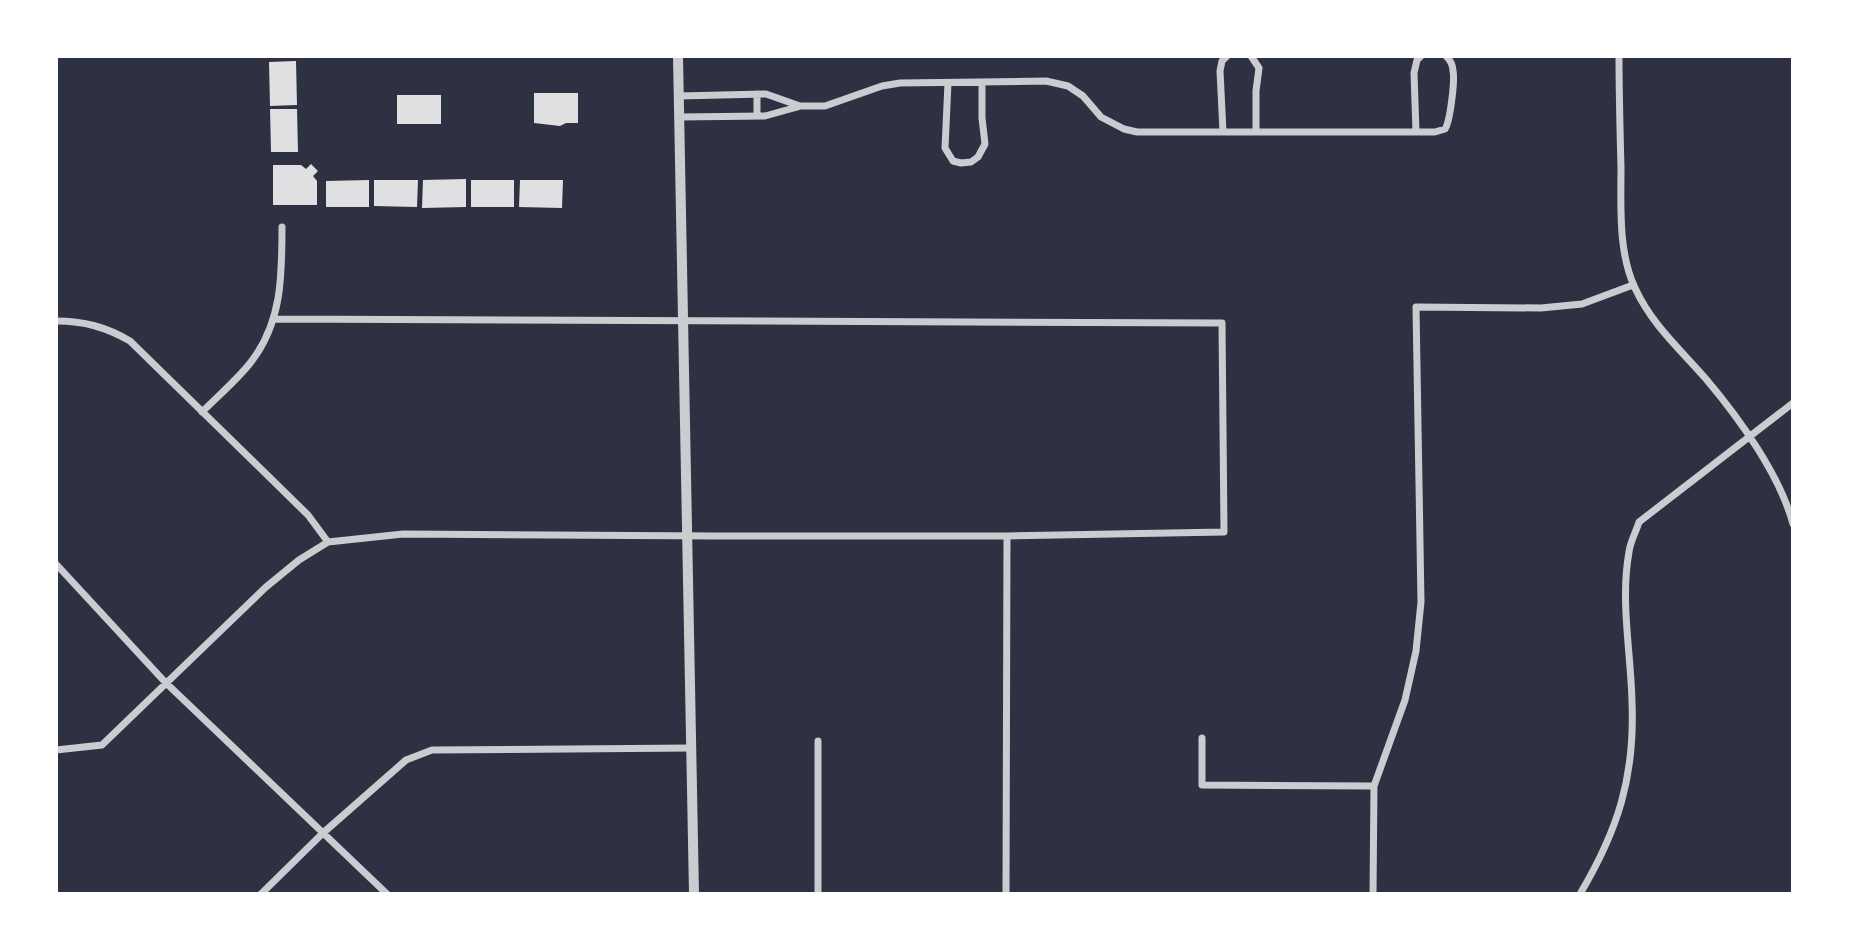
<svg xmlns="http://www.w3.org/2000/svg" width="1849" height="950" font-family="'PT Serif',serif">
  <rect width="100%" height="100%" fill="#2d3142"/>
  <!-- building -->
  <path fill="#e0e0e3" d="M 296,61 L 297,105 L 270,106 L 269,62 Z
    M 534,93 L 578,93 L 578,123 L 566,123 L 560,126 L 534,123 Z
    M 397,95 L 441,95 L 441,124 L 397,124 Z
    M 270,109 L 297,109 L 298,152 L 271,152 Z
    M 311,164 L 318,171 L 313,176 L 317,181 L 317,205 L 273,205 L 273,165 L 301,165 L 306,169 Z
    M 466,179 L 466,207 L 422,208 L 423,180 Z
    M 369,180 L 369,207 L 326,207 L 326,181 Z
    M 374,180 L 418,180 L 417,207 L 374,206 Z
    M 471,180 L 514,180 L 514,207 L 471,207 Z
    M 520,180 L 563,180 L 562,208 L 519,207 Z"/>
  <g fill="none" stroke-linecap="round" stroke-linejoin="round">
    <!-- minor -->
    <path stroke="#caccd0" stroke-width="7" d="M 1251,56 L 1259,68 L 1256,91 L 1256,132
      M 1619,56 C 1619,93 1620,130 1621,168 C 1621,206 1618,252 1635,288 C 1652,325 1680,349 1706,379 C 1739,418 1780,475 1793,524
      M 948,83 L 945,148 L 953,161 L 961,163 L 971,162 L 978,157 L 985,144 L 982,118 L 982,82
      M 757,94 L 757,116
      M 679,96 L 766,94 L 800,106
      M 680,117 L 765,116 L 801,106 L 825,106 L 882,86 L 900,83 L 1046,81 L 1068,86 L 1083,96 L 1101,117 L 1124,129 L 1137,132 L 1435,132 L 1445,129 C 1450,122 1455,81 1453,71 C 1453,65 1450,60 1446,56
      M 1223,132 L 1220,71 L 1222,61 L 1227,56
      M 1416,132 L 1414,73 L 1417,60 L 1421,56
      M 56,321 C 84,321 106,327 130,341 L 308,515 L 328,542
      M 202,412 C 218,396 237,380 251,362 C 282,322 282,276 282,227
      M 56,564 L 165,682 L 387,894
      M 1202,738 L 1202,785 L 1374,786
      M 818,741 L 818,894
      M 56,750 L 102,745 L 266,587 L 299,560 L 328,542 L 403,534 L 715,536 L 1007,536 L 1224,532 L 1222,323 L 274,319
      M 261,894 L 323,833 L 406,760 L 432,750 L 692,748
      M 1006,894 L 1007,536
      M 1373,894 L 1374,786 L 1405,700 L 1416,651 L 1421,602 L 1416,307 L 1541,308 L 1582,304 L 1633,285
      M 1580,894 C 1618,830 1635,777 1632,702 C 1631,653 1620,601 1629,552 C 1630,542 1636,532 1639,522 L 1793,403"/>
    <!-- tertiary -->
    <path stroke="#caccd0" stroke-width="10" d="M 678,56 L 694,894"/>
  </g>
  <!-- border -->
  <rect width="1849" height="950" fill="none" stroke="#ffffff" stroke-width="116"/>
</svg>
